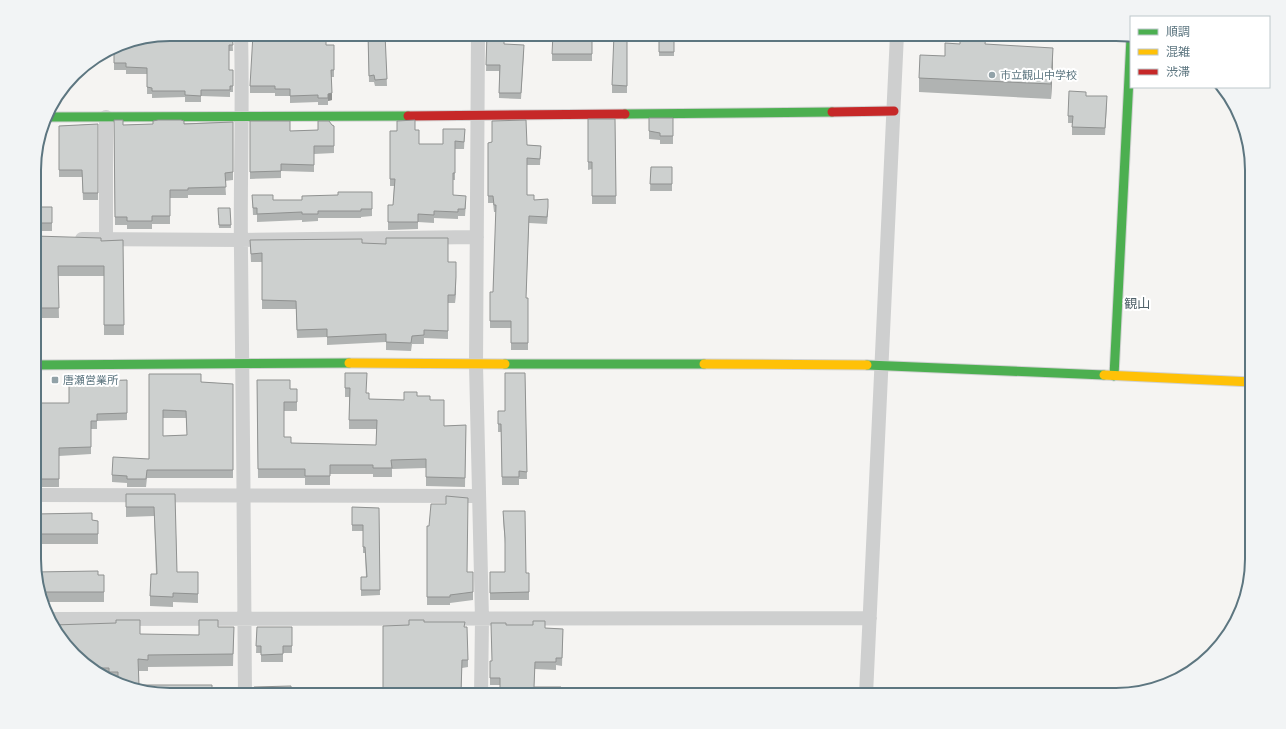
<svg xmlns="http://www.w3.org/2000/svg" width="1286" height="729" font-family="'Public Sans','Noto Sans JP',sans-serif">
  <rect width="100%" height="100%" fill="#f5f4f2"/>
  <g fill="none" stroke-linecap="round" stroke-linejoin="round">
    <!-- fast casing -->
    <g stroke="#d1d2d2" stroke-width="11">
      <path id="fast" d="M 625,114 L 832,112
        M 46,117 L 408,116
        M 505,364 L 704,364
        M 35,365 L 349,363
        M 867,365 L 1104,375
        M 1114,376 L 1131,38"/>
    </g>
    <!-- slow casing -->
    <g stroke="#d1d2d2" stroke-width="11">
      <path id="slow" d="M 349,363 L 505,364
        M 704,364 L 867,365
        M 1104,375 L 1252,382"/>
    </g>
    <!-- jam casing -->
    <g stroke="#d1d2d2" stroke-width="11">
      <path id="jam" d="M 832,112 L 894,111
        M 408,116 L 625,114"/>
    </g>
    <!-- street -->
    <path stroke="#cecfcf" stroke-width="14" d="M 241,34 C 243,107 240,180 241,253 C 242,400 245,548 245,695
      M 478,34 L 476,365 L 482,619 L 481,695
      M 106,117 L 106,239
      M 82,239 L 241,240 L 477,237
      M 35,495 L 479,496
      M 51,619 L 870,618
      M 866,695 L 897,34"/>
    <!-- fast -->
    <use href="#fast" stroke="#4caf50" stroke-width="9"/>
    <!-- slow -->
    <use href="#slow" stroke="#ffc107" stroke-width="9"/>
    <!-- jam -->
    <use href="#jam" stroke="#c62828" stroke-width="9"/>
  </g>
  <!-- wall -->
  <path fill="#b0b3b2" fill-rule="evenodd" d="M 232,34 L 233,51 L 229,51 L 229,70 L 233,70 L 233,92 L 230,92 L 230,97 L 201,96 L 201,102 L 185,102 L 185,97 L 152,98 L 152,94 L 147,94 L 147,74 L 126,74 L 126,70 L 114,70 L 114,47 Z
    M 350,34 L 385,34 L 387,86 L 375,86 L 374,82 L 369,82 L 368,40 L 350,40 Z
    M 487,34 L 504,44 L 524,51 L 521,99 L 499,98 L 499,71 L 486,71 Z
    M 592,34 L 592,61 L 552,61 L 552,54 Z
    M 627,34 L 627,93 L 612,93 L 612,85 Z
    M 659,34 L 674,34 L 674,56 L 659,56 Z
    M 960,44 L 986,44 L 1053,62 L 1051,99 L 919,92 L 919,78 Z
    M 326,45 L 334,45 L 334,77 L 331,77 L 332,100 L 328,101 L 328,105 L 318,105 L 318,102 L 290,103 L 290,96 L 275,96 L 275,93 L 250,93 L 250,86 Z
    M 1086,96 L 1107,104 L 1105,135 L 1072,135 L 1072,123 L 1068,123 L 1068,116 Z
    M 649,118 L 673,118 L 673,144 L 660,144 L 660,140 L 649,139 Z
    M 588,119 L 615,119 L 616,204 L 592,204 L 592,169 L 588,170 Z
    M 114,120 L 123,125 L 233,122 L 233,180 L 225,181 L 226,195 L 188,195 L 188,198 L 170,198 L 170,224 L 152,224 L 152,229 L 127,229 L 127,225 L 115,225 Z
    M 250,121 L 290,131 L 318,130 L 332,125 L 334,126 L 334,153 L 314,154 L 314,172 L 281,171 L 281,178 L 250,179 Z
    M 98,124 L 98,200 L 83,200 L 82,177 L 59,177 L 59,126 Z
    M 465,129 L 464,149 L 455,149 L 455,180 L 453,180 L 453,195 L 466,203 L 465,216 L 458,216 L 458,219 L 434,218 L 434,223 L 418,222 L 418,229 L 388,230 L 388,205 L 393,205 L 394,186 L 390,186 L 390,131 L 415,130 L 419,144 L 443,144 Z
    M 492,142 L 541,146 L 540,165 L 527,165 L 527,195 L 534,200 L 548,214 L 547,224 L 529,223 L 526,298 L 528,298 L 528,350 L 511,350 L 511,328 L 490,328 L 490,292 L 493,292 L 496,212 L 494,212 L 493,203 L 488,203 L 488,143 Z
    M 651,167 L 672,167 L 672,191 L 650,191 Z
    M 372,192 L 372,216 L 361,217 L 361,218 L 318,218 L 318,221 L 302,222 L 302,220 L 257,222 L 257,215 L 253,215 L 252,195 L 273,200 L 302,200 L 338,195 Z
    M 35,207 L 52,207 L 52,231 L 35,231 Z
    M 218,208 L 230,208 L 231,228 L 219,228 Z
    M 35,236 L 101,241 L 123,240 L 124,335 L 104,335 L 104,276 L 58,276 L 59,318 L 35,318 Z
    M 250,240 L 362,243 L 448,262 L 456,262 L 456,286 L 455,303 L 448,303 L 448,339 L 424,338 L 424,344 L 412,344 L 411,351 L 386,350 L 386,342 L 327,345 L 327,337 L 297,338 L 296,309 L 262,309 L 262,262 L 251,262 Z
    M 345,373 L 366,393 L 369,399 L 404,400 L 417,396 L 430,400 L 444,426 L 466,425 L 465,487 L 426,486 L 426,468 L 392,469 L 392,477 L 373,477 L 373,474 L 330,474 L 330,485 L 305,485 L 305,478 L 258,478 L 257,380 L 290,389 L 297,389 L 297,411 L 284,411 L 284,437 L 291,443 L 376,445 L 377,429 L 349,429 L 349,397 L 345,397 Z
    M 525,373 L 527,479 L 519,479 L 519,485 L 502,485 L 501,432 L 498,432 L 498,411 L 505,411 Z
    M 149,374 L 201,382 L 233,384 L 233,478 L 147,478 L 146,487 L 127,487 L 127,483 L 112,482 L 112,475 L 149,459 ZM 163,418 L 186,418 L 187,435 L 163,436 Z
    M 127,380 L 127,420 L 97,421 L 97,429 L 91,429 L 91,454 L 59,456 L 59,487 L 35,487 L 35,436 L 38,436 L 69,403 L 96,381 Z
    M 126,494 L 175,494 L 177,572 L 198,572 L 198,603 L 173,602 L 173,607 L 150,606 L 150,596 L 156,574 L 154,516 L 126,517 Z
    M 352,507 L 379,508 L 380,595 L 361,596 L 361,577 L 366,577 L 365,553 L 363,553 L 363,531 L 352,531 Z
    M 503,511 L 526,573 L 529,573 L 529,600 L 490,600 L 490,572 L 505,572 L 505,544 L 503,519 Z
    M 35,514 L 98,521 L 98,544 L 35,544 Z
    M 427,526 L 467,572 L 473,572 L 473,600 L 450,603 L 450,605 L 427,605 Z
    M 104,575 L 104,602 L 45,602 L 35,576 Z
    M 424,622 L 465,627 L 468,660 L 468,667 L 462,668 L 461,695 L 383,695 L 409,625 Z
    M 506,625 L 545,628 L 563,629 L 562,666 L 556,665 L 556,670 L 535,669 L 534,687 L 500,685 L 490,685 L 490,661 L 492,661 Z
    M 218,627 L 234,627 L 233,666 L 148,667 L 148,671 L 139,671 L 139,685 L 170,695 L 102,677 L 57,635 L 199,635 Z
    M 257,627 L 292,627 L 292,653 L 283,653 L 283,662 L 261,662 L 261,653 L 256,653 Z"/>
  <!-- shaded-wall -->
  <path fill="#909291" d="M 1053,48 L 1053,62 L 1051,99 L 1051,84 Z
    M 332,93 L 332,100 L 328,101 L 328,94 Z
    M 456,277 L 456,286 L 455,303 L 455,295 Z"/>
  <!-- building -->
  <path fill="#cdd0cf" stroke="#909291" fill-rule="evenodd" d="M 170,34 L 232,34 L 233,45 L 229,45 L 229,70 L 233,70 L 233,86 L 230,86 L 230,90 L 201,90 L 201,96 L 185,95 L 185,91 L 152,91 L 152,88 L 147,87 L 147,68 L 126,67 L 126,63 L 114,63 L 114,47 L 118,44 Z
    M 253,34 L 326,34 L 326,45 L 334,45 L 334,70 L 331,70 L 332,93 L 328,94 L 328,98 L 318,98 L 318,95 L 290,96 L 290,89 L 275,89 L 275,86 L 250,86 Z
    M 368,34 L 385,34 L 387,79 L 375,80 L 374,75 L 369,76 Z
    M 487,34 L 504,34 L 504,44 L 524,45 L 521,93 L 499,93 L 500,65 L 486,65 Z
    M 553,34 L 592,34 L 592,54 L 552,54 Z
    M 614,34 L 627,34 L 627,86 L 612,85 Z
    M 659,34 L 674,34 L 674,52 L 659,52 Z
    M 960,34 L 986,34 L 985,44 L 1053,48 L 1051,84 L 919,78 L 920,55 L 945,56 L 945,43 L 960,44 Z
    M 1069,91 L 1086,92 L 1086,96 L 1107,96 L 1105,128 L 1072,127 L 1073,116 L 1068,116 Z
    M 649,118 L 673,118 L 673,136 L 660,136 L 660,133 L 649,131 Z
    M 588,119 L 615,119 L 616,196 L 592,196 L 592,162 L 588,162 Z
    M 114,120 L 123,120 L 123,125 L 153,124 L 153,121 L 158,120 L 181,120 L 184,121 L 184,124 L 233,122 L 233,172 L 225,173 L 226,187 L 188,188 L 188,190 L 170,190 L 170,216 L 152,216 L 152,221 L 127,221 L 127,217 L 115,217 Z
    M 415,120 L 415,130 L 419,130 L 419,144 L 443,144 L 443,129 L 465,129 L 464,142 L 455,141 L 455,173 L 453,173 L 453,195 L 466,196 L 465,209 L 458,209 L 458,212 L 434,211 L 434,215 L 418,214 L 418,222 L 388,222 L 388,205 L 393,205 L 395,179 L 390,179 L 390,131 L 397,131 L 397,121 Z
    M 526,120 L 527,145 L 541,146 L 540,159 L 527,158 L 527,195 L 534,195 L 534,200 L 548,199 L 548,207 L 547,217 L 529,216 L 526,298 L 528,298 L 528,343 L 511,343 L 511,321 L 490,321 L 490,292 L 493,292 L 496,205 L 494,205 L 493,196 L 488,196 L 488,143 L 492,142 L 492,121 Z
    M 250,121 L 290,121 L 290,131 L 318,130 L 318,121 L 329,121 L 332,125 L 334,126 L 334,146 L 314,146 L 314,165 L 281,164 L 281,171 L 250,172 Z
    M 98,124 L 98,193 L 83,193 L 82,170 L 59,170 L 59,126 Z
    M 651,167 L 672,167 L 672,184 L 650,184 Z
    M 338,192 L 372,192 L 372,209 L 361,209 L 361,211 L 318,211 L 318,214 L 302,214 L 302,212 L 257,214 L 257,208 L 253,208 L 252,195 L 273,195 L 273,200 L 302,200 L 302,196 L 338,195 Z
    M 35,207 L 52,207 L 52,223 L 35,223 Z
    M 218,208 L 230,208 L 231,225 L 219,225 Z
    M 35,236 L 101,238 L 101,241 L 123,240 L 124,325 L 104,325 L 104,266 L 58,266 L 59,308 L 35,308 Z
    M 386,238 L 448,238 L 448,262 L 456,262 L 456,277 L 455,295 L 448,295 L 448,331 L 424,330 L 424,335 L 412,336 L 411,343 L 386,342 L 386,334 L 327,337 L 327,329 L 297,330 L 296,301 L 262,300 L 262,253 L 251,254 L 250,240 L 362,239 L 362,243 L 386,244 Z
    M 345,373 L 367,373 L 366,393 L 369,393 L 369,399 L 404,400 L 404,392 L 417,392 L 417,396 L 430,396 L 430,400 L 444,400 L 444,426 L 466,425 L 465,478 L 426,477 L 426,459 L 391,460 L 392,468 L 373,468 L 373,465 L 330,465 L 330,476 L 305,476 L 305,469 L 258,469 L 257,380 L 290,380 L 290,389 L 297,389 L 297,402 L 284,402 L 284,437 L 291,437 L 291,443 L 376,445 L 377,420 L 349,420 L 350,388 L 345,388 Z
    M 505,373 L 525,373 L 527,472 L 519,471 L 519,477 L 502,477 L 501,424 L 498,424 L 498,411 L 505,411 Z
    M 149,374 L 201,374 L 201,382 L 233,384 L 233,470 L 147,470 L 146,479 L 127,479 L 127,476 L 112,475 L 113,457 L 149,459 ZM 163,410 L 186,411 L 187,435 L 163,436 Z
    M 69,375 L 88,375 L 89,378 L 96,377 L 96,381 L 127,380 L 127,413 L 97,414 L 97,421 L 91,421 L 91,447 L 59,448 L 59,479 L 35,479 L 35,436 L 38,436 L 38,403 L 69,403 Z
    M 126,494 L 175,494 L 177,572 L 198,572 L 198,594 L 173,593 L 173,597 L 150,596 L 151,574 L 157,574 L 154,507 L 126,507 Z
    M 446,496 L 468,498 L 467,572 L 473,572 L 473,592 L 450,595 L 450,597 L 427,597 L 427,526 L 429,526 L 431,504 L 446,504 Z
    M 352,507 L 379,508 L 380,590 L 361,590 L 361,577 L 367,577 L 365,547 L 363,547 L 363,525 L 352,525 Z
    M 503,511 L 525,511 L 526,573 L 529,573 L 529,592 L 490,593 L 490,572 L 505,572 L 505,538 Z
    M 92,513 L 92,520 L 98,521 L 98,534 L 35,534 L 35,514 Z
    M 98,571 L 98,575 L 104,575 L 104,592 L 41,592 L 35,576 L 35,572 Z
    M 50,616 L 53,616 L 53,623 Z
    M 116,620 L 140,620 L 140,634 L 199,635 L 199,620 L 218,620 L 218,627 L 234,627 L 233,654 L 148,655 L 148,660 L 138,659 L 139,685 L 212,685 L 212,695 L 170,695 L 118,681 L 118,672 L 109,672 L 109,668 L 93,668 L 57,635 L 53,625 L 116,623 Z
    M 409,620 L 424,620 L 424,622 L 465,622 L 464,627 L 467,627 L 468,660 L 462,660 L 461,693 L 458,694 L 458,695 L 383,695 L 383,626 L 409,625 Z
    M 533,621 L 545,621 L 545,628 L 563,629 L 562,658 L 556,658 L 556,662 L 535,662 L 534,687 L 561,687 L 561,695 L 500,695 L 500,678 L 490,678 L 490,661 L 492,661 L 491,623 L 506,623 L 506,625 L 533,625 Z
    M 257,627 L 292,627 L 292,646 L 283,646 L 283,654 L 261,655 L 261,646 L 256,646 Z
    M 291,686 L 291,695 L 254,695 L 254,687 Z"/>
  <!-- markers -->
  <g fill="#92a2a8" stroke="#fff" stroke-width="1.5">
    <circle cx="992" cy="75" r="4"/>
    <rect x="51" y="376" width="8" height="8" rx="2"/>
  </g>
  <g text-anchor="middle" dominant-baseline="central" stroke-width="4" stroke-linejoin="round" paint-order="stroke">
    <!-- poi labels -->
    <g font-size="11" fill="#5d7680" stroke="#fff" text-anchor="start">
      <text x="1000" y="75">市立観山中学校</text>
      <text x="63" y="380">唐瀬営業所</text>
    </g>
    <!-- quarter labels -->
    <g font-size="13" fill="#50626a" stroke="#fff">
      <text x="1137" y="303">観山</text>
    </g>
  </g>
  <!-- crop -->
  <path d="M0 0H1286V729H0ZM170 41H1116A129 129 0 0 1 1245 170V559A129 129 0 0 1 1116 688H170A129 129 0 0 1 41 559V170A129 129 0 0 1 170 41Z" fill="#f2f4f5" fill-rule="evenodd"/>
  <path fill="none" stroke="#5d7680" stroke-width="2" d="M170 41H1116A129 129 0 0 1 1245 170V559A129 129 0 0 1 1116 688H170A129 129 0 0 1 41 559V170A129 129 0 0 1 170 41Z"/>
  <!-- legend -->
  <rect x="1130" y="16" width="140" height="72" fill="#ffffff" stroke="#bec8cc"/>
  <rect x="1138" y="29" width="20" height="6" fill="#4caf50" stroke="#bec8cc"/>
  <text x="1166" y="36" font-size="12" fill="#5d7680">順調</text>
  <rect x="1138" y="49" width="20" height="6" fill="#ffc107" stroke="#bec8cc"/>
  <text x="1166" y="56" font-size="12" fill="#5d7680">混雑</text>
  <rect x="1138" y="69" width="20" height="6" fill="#c62828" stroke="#bec8cc"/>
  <text x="1166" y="76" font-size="12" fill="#5d7680">渋滞</text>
</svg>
